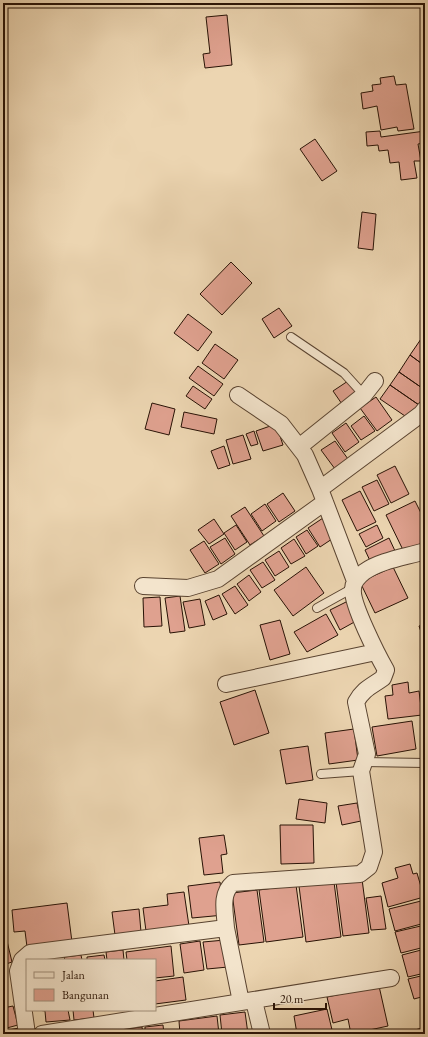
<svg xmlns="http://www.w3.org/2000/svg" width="428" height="1037" font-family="'EB Garamond',serif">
  <rect width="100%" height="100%" fill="#ecd5b1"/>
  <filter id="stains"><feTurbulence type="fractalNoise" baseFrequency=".005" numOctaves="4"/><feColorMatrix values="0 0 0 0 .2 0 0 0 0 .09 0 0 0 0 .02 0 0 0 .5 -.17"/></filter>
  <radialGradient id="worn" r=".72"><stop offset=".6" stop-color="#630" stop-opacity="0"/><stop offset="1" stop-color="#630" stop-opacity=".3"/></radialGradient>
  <!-- building -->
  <path fill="#dfa18f" stroke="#281205" d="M 227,15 L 232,65 L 205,68 L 203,54 L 210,53 L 206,17 Z
    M 394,76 L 396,85 L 406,84 L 414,129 L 398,131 L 397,127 L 381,130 L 377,106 L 363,109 L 361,93 L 373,91 L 372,85 L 381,84 L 380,78 Z
    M 380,131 L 381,137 L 425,131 L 425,143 L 418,144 L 421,161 L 414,161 L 417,178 L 401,180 L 399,162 L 390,163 L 388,150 L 379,151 L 378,145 L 367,146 L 366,132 Z
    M 315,139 L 337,171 L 322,181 L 300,149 Z
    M 362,212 L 376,214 L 373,250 L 358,248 Z
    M 231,262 L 252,283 L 222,315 L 200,294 Z
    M 279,308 L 292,326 L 274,338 L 262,319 Z
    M 188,314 L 212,332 L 198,351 L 174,333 Z
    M 421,339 L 425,342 L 425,366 L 410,355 Z
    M 215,344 L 238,360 L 224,379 L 202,363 Z
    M 410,355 L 425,366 L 425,390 L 399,372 Z
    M 198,366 L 223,384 L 214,396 L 189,378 Z
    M 399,372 L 425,390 L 425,397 L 419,405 L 390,385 Z
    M 348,381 L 359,397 L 344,407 L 333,391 Z
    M 390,385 L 419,405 L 405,416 L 380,399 Z
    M 193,386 L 212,399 L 205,409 L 186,396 Z
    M 376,397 L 392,420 L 377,431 L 360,408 Z
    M 152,403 L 175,409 L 169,435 L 145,429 Z
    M 184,412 L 217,419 L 214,434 L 181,427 Z
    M 364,416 L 375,431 L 361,440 L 351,426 Z
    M 346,423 L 359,442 L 345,452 L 332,433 Z
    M 276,424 L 283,445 L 263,451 L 256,431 Z
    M 254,431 L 258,444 L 251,446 L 246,434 Z
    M 243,435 L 251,459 L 233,464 L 226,440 Z
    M 335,441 L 348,459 L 335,469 L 321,450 Z
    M 224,446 L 230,465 L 218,469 L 211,451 Z
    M 395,466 L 409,494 L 391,503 L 377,475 Z
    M 377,480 L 389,504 L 374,511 L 362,487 Z
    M 360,491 L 376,522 L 357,531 L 342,500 Z
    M 283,493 L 295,511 L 279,522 L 267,504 Z
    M 415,501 L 425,521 L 425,542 L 404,552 L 386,515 Z
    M 265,504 L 276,521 L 262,531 L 251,514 Z
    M 245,507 L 264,536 L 250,545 L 231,516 Z
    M 323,518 L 335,537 L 320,547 L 308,528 Z
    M 214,519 L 224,534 L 209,544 L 198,530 Z
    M 236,525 L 247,542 L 235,550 L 224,533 Z
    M 377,525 L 383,538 L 366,547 L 359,534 Z
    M 307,530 L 318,546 L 306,554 L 296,537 Z
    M 225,538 L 235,554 L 221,564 L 210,547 Z
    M 389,538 L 396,553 L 372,565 L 365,550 Z
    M 294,539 L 305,556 L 291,564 L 281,548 Z
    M 204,541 L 219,564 L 205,573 L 190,550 Z
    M 279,551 L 289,567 L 275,576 L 265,560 Z
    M 263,562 L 275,580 L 262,588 L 250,570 Z
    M 306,567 L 324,593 L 293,616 L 274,590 Z
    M 393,567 L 408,598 L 375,613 L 360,582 Z
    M 249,575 L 261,592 L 249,601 L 237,584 Z
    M 235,586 L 248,605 L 235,614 L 222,594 Z
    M 219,595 L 227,614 L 213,620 L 205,601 Z
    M 180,596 L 185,631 L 170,633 L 165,598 Z
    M 160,597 L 162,626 L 144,627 L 143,598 Z
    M 200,599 L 205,625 L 189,628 L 183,602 Z
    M 348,601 L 358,620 L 340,630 L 330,610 Z
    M 326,614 L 338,635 L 307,652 L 294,632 Z
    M 280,620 L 290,654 L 270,660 L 260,625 Z
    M 425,624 L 425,644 L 419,626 Z
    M 408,682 L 409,693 L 419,691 L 422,715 L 388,719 L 385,696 L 393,695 L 392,685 Z
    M 255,690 L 269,733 L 234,745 L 220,702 Z
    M 412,721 L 416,749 L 377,756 L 372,727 Z
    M 354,729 L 358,760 L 329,764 L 325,733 Z
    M 308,746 L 313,780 L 286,784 L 280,750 Z
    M 299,799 L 327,803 L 325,823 L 296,819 Z
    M 357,803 L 361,821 L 342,825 L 338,806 Z
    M 280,825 L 313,825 L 314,863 L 281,864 Z
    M 224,835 L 227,854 L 221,855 L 223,873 L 204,875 L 199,838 Z
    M 410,864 L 413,874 L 417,873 L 424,897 L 388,907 L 382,883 L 398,878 L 395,868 Z
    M 362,879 L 369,933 L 343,936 L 336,882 Z
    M 220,882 L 224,915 L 192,918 L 188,886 Z
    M 334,882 L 341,937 L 306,942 L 299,886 Z
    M 296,885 L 303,937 L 266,942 L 259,890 Z
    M 257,890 L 264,942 L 239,945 L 232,893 Z
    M 184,892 L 189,926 L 146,931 L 143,908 L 168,905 L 167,894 Z
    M 381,896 L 386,929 L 371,930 L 366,898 Z
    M 425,900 L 425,923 L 395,931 L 389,909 Z
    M 67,903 L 72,942 L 27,947 L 25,931 L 14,932 L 12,910 Z
    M 139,909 L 141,932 L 115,935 L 112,912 Z
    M 425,925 L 425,947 L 401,953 L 395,932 Z
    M 225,940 L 228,967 L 207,969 L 203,942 Z
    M 7,941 L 12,962 L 3,965 L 3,942 Z
    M 200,941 L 204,970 L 184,973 L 180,944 Z
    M 171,946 L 174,976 L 155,978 L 155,960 L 127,960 L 126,952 Z
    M 425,949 L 425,973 L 408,977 L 402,955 Z
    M 123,950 L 124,960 L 107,960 L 106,952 Z
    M 81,955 L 82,960 L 65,960 L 64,957 Z
    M 104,955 L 105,960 L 87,960 L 87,957 Z
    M 425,975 L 425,996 L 414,999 L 408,979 Z
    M 183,977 L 186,1000 L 155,1004 L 155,981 Z
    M 379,986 L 388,1026 L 351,1034 L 348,1019 L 333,1023 L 327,997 Z
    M 13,1006 L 18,1025 L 3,1029 L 3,1008 Z
    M 327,1009 L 333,1034 L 297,1034 L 294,1016 Z
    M 38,1010 L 68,1010 L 70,1020 L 46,1022 L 45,1011 Z
    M 73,1010 L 93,1010 L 94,1018 L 74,1020 Z
    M 245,1012 L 248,1034 L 222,1034 L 220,1015 Z
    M 217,1016 L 219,1034 L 180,1034 L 179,1021 Z
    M 163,1025 L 164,1034 L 145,1034 L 145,1027 Z
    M 142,1027 L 143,1034 L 123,1034 L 123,1029 Z
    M 425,1027 L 425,1034 L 416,1034 L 415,1030 Z
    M 19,1028 L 20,1034 L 3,1034 L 3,1031 Z
    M 120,1030 L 121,1034 L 97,1034 L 97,1033 Z
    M 177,1030 L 178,1034 L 166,1034 L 166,1031 Z"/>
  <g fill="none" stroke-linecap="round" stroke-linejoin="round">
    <!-- lane casing -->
    <g stroke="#594330" stroke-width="10">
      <path id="lane" d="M 291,337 L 344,373 L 364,395
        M 317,608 L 353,588
        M 364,762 L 425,763
        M 321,774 L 361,771"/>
    </g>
    <!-- street casing -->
    <g stroke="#594330" stroke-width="18">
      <path id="street" d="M 238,395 L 281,424 L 305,455 L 320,489
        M 299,447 L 364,395 L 375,381
        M 355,581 L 320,489 L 421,414 L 425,409
        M 143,586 L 188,588 L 218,579 L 325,502
        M 226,684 L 376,652
        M 226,928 L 241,1002
        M 254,1001 L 262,1034
        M 27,1034 L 18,971 L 22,960 L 30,953 L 226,928 C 225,912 220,894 233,883 L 360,874 L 369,867 L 374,852 L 361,771 L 367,754 L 356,702 C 363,689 372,686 383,678 L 386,670 C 378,656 351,603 353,589 C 353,582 359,576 364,572 C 381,560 406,557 425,551
        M 42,1034 L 391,978"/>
    </g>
    <!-- lane -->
    <use href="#lane" stroke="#f3e4cc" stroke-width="8"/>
    <!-- street -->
    <use href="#street" stroke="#f3e4cc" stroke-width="16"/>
  </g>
  <!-- margin -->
  <rect width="428" height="1037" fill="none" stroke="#ecd5b1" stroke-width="16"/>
  <rect x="4" y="4" width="420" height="1029" fill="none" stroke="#281205" stroke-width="2"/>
  <rect x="8" y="8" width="412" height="1021" fill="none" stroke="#281205"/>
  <!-- legend -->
  <rect x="26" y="959" width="130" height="52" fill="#f3e4cc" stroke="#a2907c"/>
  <rect x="34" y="972" width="20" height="6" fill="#f3e4cc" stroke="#a2907c"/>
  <text x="62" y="979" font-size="12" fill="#281205">Jalan</text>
  <rect x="34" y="989" width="20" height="12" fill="#dfa18f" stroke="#a2907c"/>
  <text x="62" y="999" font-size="12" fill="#281205">Bangunan</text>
  <!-- scale -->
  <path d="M274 1003v6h52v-6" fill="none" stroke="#281205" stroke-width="2"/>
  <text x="280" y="1003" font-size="12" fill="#281205" stroke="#f3e4cc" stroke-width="3" paint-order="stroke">20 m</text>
  <rect width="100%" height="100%" filter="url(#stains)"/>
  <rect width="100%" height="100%" fill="url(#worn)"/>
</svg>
